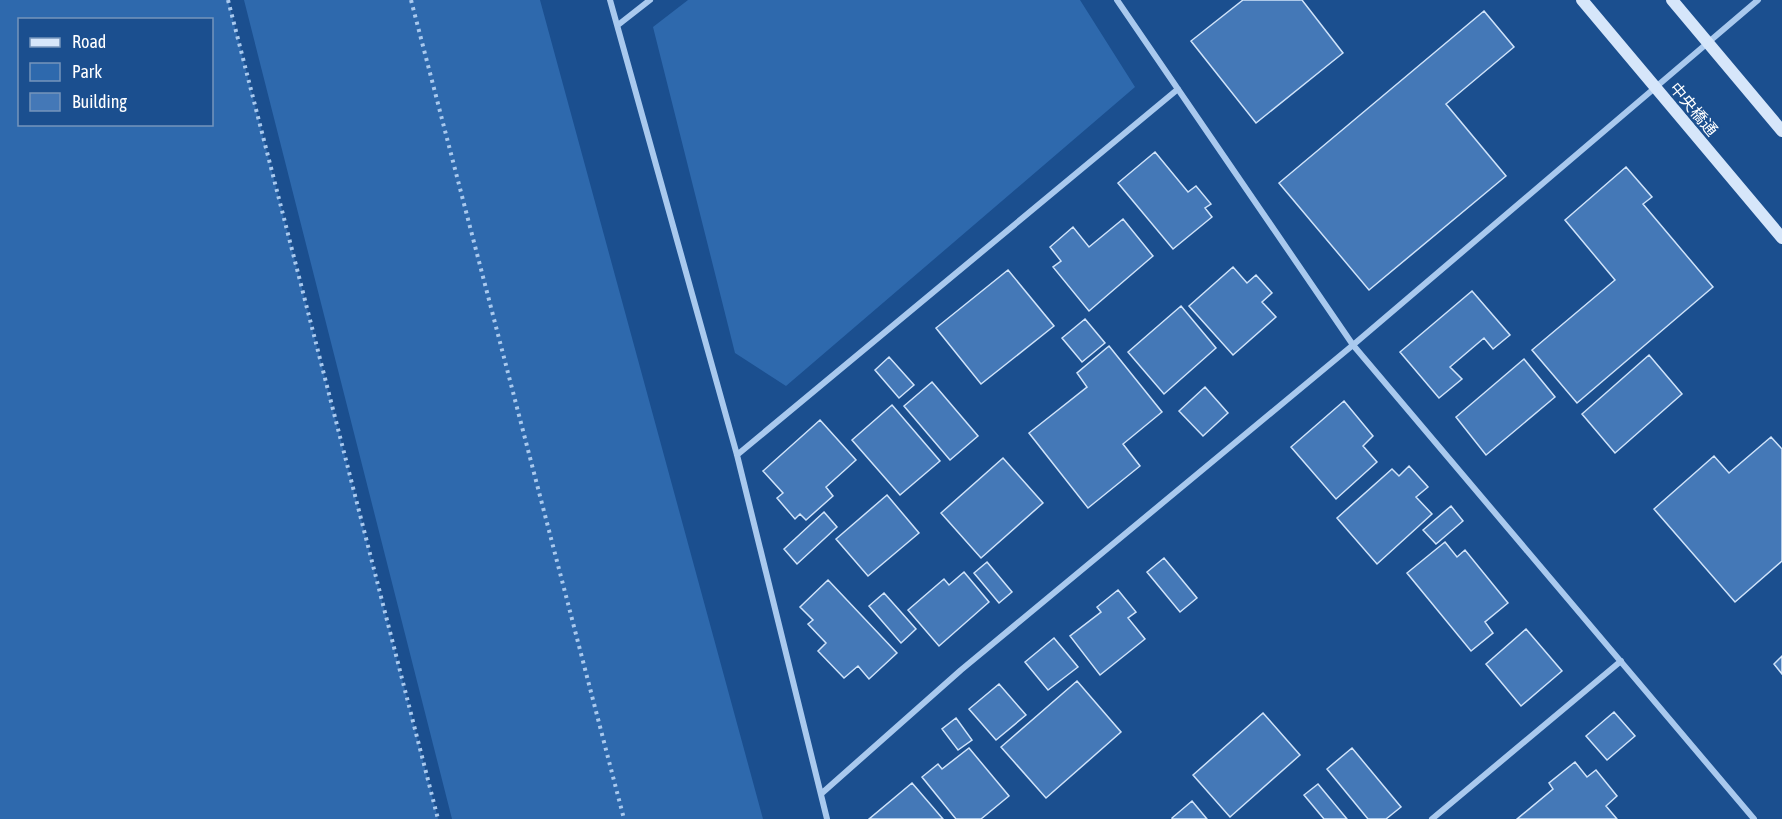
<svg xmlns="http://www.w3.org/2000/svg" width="1782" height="819" font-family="'Asap Condensed','Noto Sans JP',sans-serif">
  <rect width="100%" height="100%" fill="#1b4f8f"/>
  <!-- green -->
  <path fill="#2e69ad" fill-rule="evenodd" d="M 0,0 L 228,0 L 438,819 L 0,819 ZM 20,20 L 212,20 L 212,124 L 20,124 Z
    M 244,0 L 540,0 L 763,819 L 452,819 Z
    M 688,0 L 1080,0 L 1135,87 L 786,386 L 735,353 L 653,27 Z"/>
  <!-- building -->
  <path fill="#4478b7" stroke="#cfe3fa" stroke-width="1.5" d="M 1243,0 L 1302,0 L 1343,53 L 1256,123 L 1191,41 Z
    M 1484,11 L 1514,47 L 1446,104 L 1506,176 L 1369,290 L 1279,183 Z
    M 1155,152 L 1188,192 L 1196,186 L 1211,204 L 1205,208 L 1212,217 L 1173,249 L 1118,183 Z
    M 1626,167 L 1652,197 L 1643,204 L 1713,287 L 1577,403 L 1532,350 L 1615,280 L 1565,220 Z
    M 1123,219 L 1153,256 L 1089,311 L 1053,267 L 1061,261 L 1050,247 L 1073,227 L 1089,247 Z
    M 1233,267 L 1247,283 L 1256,275 L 1272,293 L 1262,302 L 1276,317 L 1233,355 L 1189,306 Z
    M 1008,270 L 1054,326 L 981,384 L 936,328 Z
    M 1472,291 L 1510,335 L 1493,349 L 1484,338 L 1450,367 L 1462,379 L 1439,398 L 1400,352 Z
    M 1181,306 L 1216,348 L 1164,394 L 1128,352 Z
    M 1085,319 L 1105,343 L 1082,362 L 1062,338 Z
    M 1109,346 L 1162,412 L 1123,444 L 1140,466 L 1088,508 L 1029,433 L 1087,387 L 1077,373 Z
    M 1649,355 L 1682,394 L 1615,453 L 1582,414 Z
    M 889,357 L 914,385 L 899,398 L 875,370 Z
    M 1524,359 L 1555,397 L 1486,455 L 1456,417 Z
    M 932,382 L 978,436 L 950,460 L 904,406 Z
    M 1205,387 L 1228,413 L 1203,436 L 1179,411 Z
    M 1344,401 L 1373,436 L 1363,446 L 1377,462 L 1336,499 L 1291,447 Z
    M 892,405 L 940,461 L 900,495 L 852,440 Z
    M 820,420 L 856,460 L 826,487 L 833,496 L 806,520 L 800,514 L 795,519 L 777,498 L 783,493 L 763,471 Z
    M 1771,437 L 1782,449 L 1782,561 L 1735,602 L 1654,509 L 1714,456 L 1729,473 Z
    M 1003,458 L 1043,503 L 981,558 L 941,513 Z
    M 1409,466 L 1428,487 L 1416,497 L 1432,514 L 1377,564 L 1337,518 L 1392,469 L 1399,476 Z
    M 887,495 L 919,533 L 868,576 L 836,539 Z
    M 1451,506 L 1463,521 L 1436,544 L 1423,530 Z
    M 824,512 L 837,527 L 797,564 L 784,549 Z
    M 1445,542 L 1457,557 L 1465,550 L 1508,603 L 1485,622 L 1493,633 L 1471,651 L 1407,573 Z
    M 1164,558 L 1197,598 L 1180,612 L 1147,572 Z
    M 987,562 L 1012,592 L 999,603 L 974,573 Z
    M 964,572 L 989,602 L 939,646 L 908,610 L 944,579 L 949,585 Z
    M 828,580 L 897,653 L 869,679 L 858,666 L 844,678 L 818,651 L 826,643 L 808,624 L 813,620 L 800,607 Z
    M 1118,590 L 1136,612 L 1128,618 L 1145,639 L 1100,675 L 1070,636 L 1101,612 L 1097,607 Z
    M 884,593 L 916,629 L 901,643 L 869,606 Z
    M 1526,629 L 1562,671 L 1521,706 L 1486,664 Z
    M 1054,638 L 1078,667 L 1048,690 L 1025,662 Z
    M 1782,656 L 1782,674 L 1774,664 Z
    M 1077,681 L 1121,732 L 1046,798 L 1001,747 Z
    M 999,684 L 1026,715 L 996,740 L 969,709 Z
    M 1614,712 L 1635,736 L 1607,760 L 1586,736 Z
    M 1263,713 L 1300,755 L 1230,817 L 1193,775 Z
    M 956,718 L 972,740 L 958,750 L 942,729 Z
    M 969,748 L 1009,796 L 981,819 L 956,819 L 922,777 L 938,764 L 942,769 Z
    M 1352,748 L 1401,807 L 1386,819 L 1368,819 L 1327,769 Z
    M 1575,762 L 1587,777 L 1596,770 L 1617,796 L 1606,806 L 1617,819 L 1517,819 L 1553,789 L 1549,783 Z
    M 912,783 L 943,819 L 869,819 Z
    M 1318,784 L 1347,819 L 1324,819 L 1304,795 Z
    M 1192,801 L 1207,819 L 1172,819 L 1172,818 Z"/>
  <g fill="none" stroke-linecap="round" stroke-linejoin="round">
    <!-- path -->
    <path stroke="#a9c9ee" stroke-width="4" stroke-dasharray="3 4.5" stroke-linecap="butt" d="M 228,0 L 438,819
      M 411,0 L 624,819"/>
    <!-- street -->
    <path stroke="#a9c9ee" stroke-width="6" d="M 610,0 L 737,455 L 827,819
      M 1117,0 L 1353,345 L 1754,819
      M 618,25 L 650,0
      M 737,455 L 1178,89
      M 821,794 L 961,670 L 1353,345 L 1758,0
      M 1432,819 L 1621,661"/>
    <!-- secondary -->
    <path stroke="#d6e6fa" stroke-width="12" d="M 1582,0 L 1782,238
      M 1672,0 L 1782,131"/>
  </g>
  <g text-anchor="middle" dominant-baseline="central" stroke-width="4.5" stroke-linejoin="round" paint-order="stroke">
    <!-- street labels -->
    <g font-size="16" fill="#fff" stroke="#1b4f8f">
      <text transform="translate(1694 109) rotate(50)">中央橋通</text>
    </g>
  </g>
  <!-- legend -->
  <rect x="18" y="18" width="195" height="108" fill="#1b4f8f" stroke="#7695bc" stroke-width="1.5"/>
  <rect x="30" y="38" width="30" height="9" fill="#d6e6fa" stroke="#7695bc" stroke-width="1.5"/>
  <text x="72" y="48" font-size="18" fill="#ffffff">Road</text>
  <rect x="30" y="63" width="30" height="18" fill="#2e69ad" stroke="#7695bc" stroke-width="1.5"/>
  <text x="72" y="78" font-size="18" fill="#ffffff">Park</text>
  <rect x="30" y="93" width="30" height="18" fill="#4478b7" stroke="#7695bc" stroke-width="1.5"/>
  <text x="72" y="108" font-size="18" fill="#ffffff">Building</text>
</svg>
